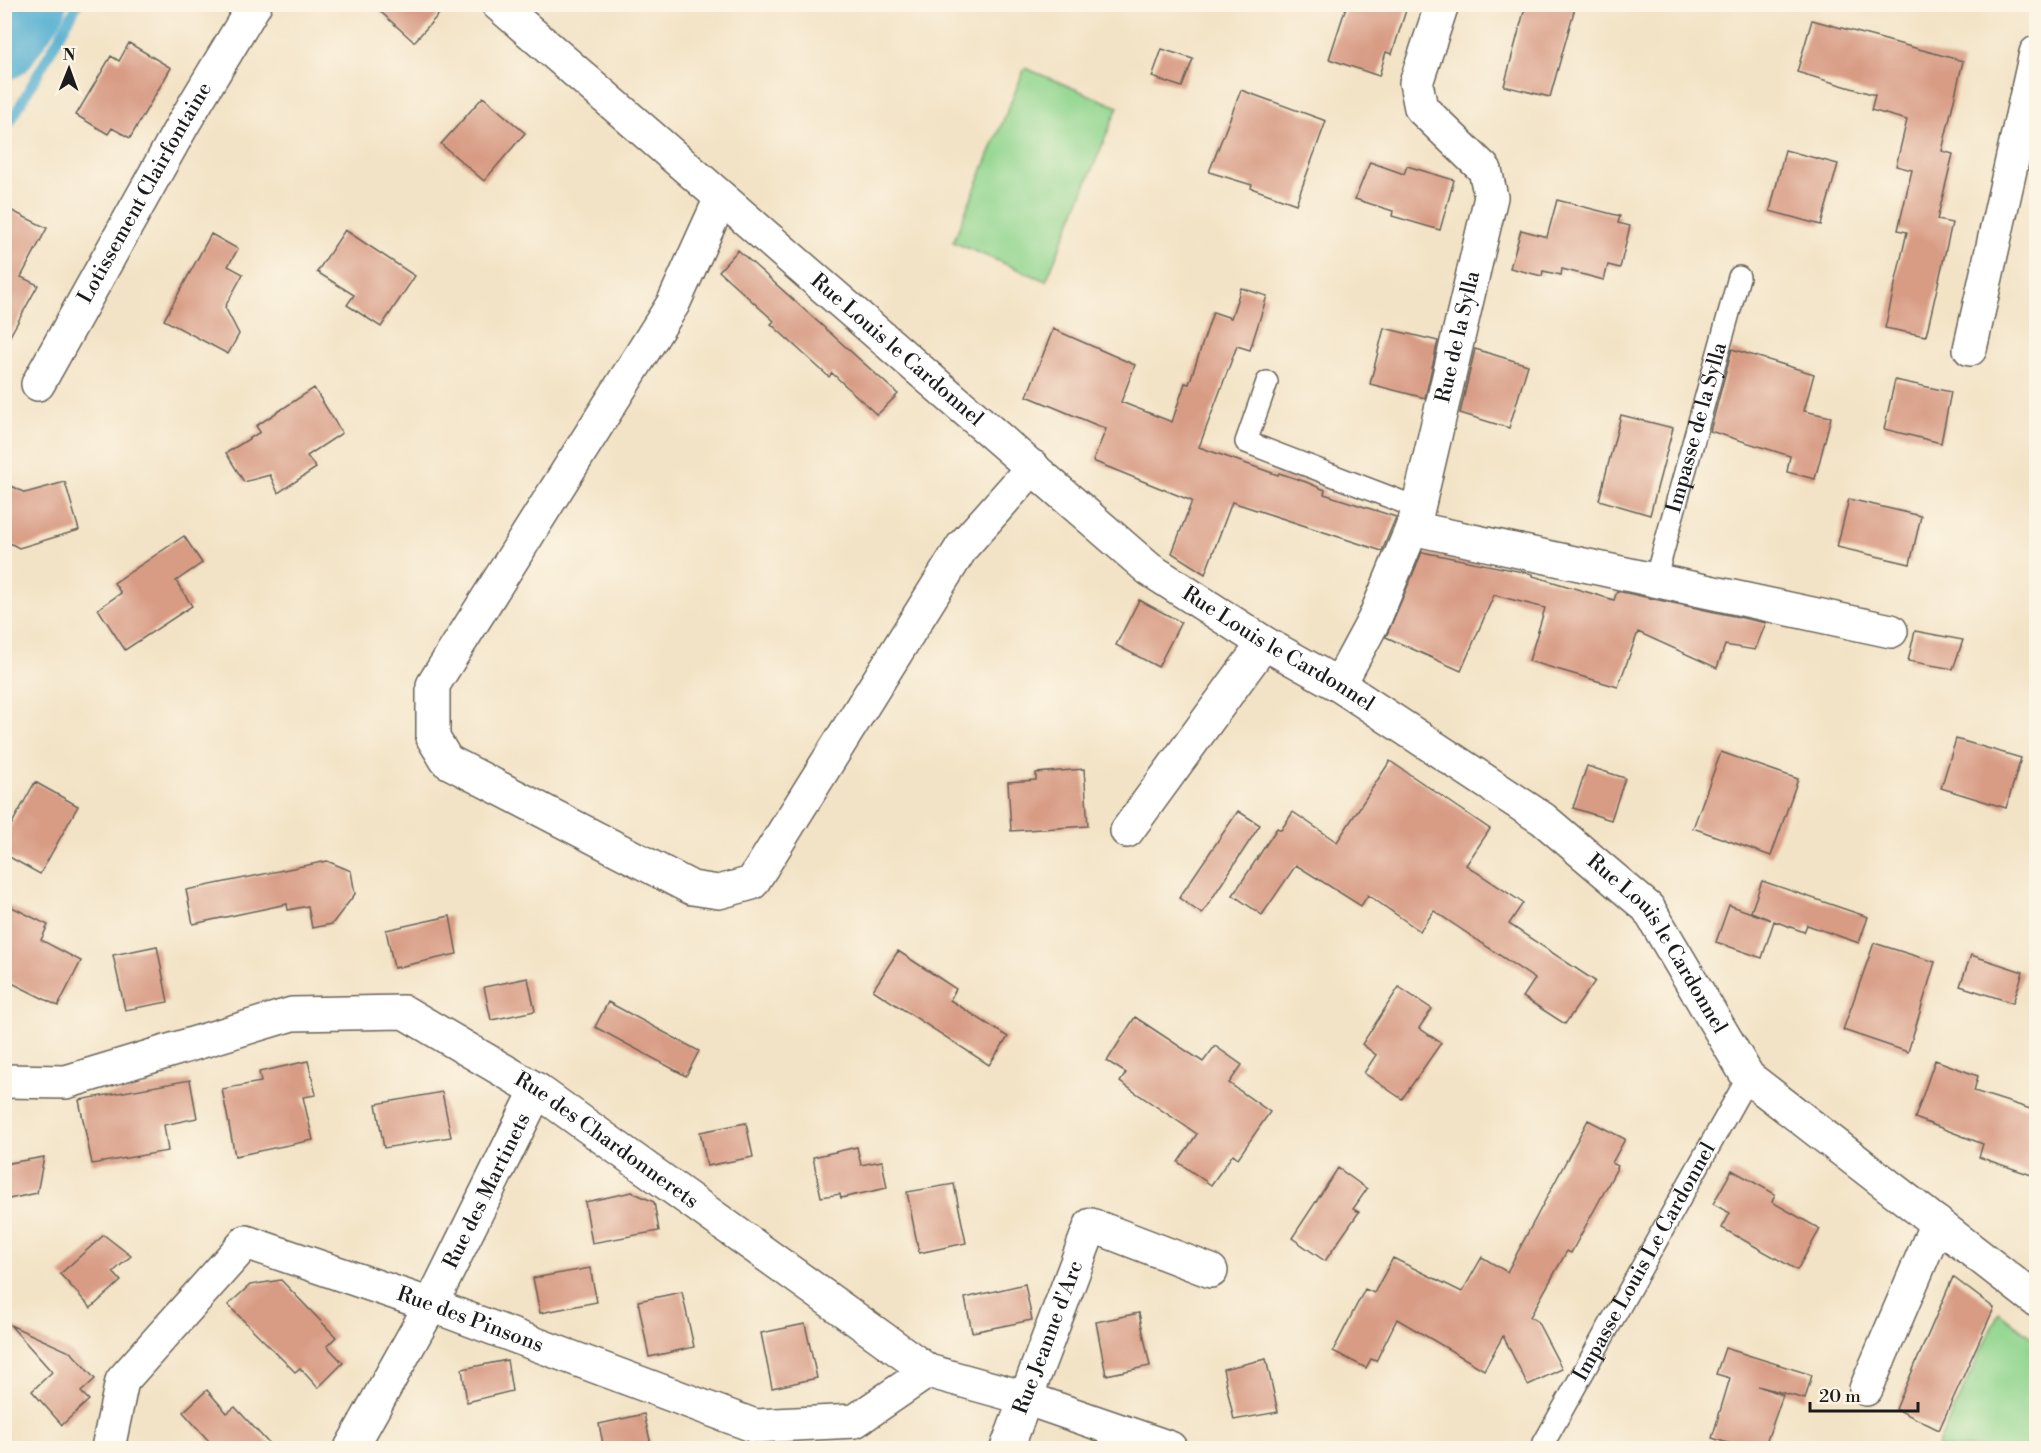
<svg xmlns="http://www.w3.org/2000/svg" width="2041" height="1453" font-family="'Libre Bodoni',serif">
  <rect width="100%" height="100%" fill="#fcf5e5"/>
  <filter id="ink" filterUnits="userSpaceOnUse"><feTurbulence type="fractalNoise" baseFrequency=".0167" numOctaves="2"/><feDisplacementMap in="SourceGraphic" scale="12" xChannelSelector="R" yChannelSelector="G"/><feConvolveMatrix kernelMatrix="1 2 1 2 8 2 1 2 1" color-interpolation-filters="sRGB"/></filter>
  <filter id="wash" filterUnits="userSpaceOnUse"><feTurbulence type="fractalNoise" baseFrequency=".008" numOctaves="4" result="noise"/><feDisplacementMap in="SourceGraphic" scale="24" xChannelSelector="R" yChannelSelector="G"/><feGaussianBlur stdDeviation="1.35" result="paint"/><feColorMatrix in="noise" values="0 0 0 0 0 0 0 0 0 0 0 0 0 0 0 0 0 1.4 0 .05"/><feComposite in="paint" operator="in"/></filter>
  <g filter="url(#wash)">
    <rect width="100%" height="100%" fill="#f3e3c6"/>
    <!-- green -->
    <path fill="#91d68f" stroke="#567956" stroke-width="1.5" d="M 1025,68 L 1118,107 L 1046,281 L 953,242 Z
      M 1999,1312 L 2036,1341 L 2036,1448 L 1936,1448 Z"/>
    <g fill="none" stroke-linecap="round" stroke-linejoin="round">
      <!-- stream -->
      <path stroke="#54b0d2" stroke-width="10" d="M 4,133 L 78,4"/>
      <!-- river -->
      <path stroke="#54b0d2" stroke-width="64" d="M 4,48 L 35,4"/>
    </g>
    <g id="blocks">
      <!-- building -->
      <path fill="#d89b84" d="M 372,4 L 448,4 L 414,42 Z
        M 1347,4 L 1408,4 L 1392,54 L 1386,52 L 1379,76 L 1329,59 Z
        M 1526,4 L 1576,4 L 1550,97 L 1504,86 Z
        M 1812,20 L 1963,61 L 1942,151 L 1953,154 L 1937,220 L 1952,223 L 1926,336 L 1885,328 L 1907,232 L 1898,230 L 1912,170 L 1896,166 L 1907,120 L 1871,110 L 1875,95 L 1797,72 Z
        M 129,43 L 171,68 L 130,138 L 112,128 L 108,134 L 76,115 L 111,56 L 119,61 Z
        M 1162,49 L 1193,59 L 1182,87 L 1152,77 Z
        M 1241,90 L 1326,121 L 1296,204 L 1251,188 L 1252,185 L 1209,172 Z
        M 483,97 L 525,133 L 484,181 L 441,144 Z
        M 1785,150 L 1838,164 L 1821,225 L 1770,211 Z
        M 1370,162 L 1404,174 L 1407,166 L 1454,180 L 1440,230 L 1392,216 L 1393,211 L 1355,199 Z
        M 1557,200 L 1620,216 L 1618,223 L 1630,226 L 1620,268 L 1608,265 L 1604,280 L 1562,269 L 1561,275 L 1543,271 L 1542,276 L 1510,268 L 1521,230 L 1547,237 Z
        M 4,207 L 47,228 L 21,277 L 38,285 L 4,347 Z
        M 345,230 L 415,276 L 381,327 L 347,305 L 354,295 L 317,272 Z
        M 211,234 L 238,249 L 228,266 L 243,274 L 225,307 L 239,334 L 228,354 L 164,320 Z
        M 738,250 L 898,394 L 877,415 L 832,373 L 829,377 L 771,324 L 774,321 L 719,271 Z
        M 1241,288 L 1267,296 L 1250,350 L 1237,346 L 1199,447 L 1278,475 L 1279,473 L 1306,482 L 1325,490 L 1324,494 L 1396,517 L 1382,551 L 1232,502 L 1205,574 L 1172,553 L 1192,501 L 1093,461 L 1106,429 L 1027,396 L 1053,329 L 1135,365 L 1121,402 L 1172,422 L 1185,383 L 1189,384 L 1213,312 L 1231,318 Z
        M 1384,328 L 1438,341 L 1425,398 L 1370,384 Z
        M 1475,349 L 1528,365 L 1509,428 L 1460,413 Z
        M 1732,349 L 1814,374 L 1804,411 L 1831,417 L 1815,479 L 1787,472 L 1790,456 L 1710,431 Z
        M 1895,380 L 1951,392 L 1941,443 L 1884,429 Z
        M 314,388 L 342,433 L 307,456 L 316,468 L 278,493 L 270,475 L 244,482 L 226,453 L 260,432 L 256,426 Z
        M 1621,415 L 1673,428 L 1650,515 L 1599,500 Z
        M 4,482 L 25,493 L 65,482 L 79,530 L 19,548 L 4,540 Z
        M 1849,499 L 1921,516 L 1910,564 L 1837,547 Z
        M 184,536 L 202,563 L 176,581 L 192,606 L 125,650 L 98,609 L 121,593 L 114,583 Z
        M 1422,552 L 1533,574 L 1533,576 L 1614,600 L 1617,591 L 1766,623 L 1755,650 L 1725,645 L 1717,668 L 1638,632 L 1618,687 L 1529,661 L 1545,608 L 1494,595 L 1461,671 L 1386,637 Z
        M 1139,600 L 1181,622 L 1158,667 L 1116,645 Z
        M 1915,631 L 1963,640 L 1953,669 L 1908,661 Z
        M 1956,739 L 2021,758 L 2006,808 L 1941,788 Z
        M 1721,752 L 1798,779 L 1771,856 L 1693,828 Z
        M 1390,761 L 1490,829 L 1466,865 L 1523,903 L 1509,924 L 1595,981 L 1565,1024 L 1523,997 L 1535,979 L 1434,911 L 1420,931 L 1368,895 L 1361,906 L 1296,865 L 1262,915 L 1233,895 L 1277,828 L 1281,830 L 1293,812 L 1337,842 Z
        M 1587,766 L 1625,778 L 1611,820 L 1573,808 Z
        M 1084,769 L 1088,826 L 1011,831 L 1008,782 L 1036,780 L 1036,773 Z
        M 35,782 L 78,806 L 40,874 L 4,854 L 4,838 Z
        M 1238,811 L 1260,825 L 1202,914 L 1179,898 Z
        M 327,861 L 351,871 L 355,894 L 332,924 L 312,928 L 308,906 L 288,910 L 287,904 L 193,924 L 186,890 Z
        M 1762,881 L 1868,917 L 1859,943 L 1807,925 L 1804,932 L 1774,921 L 1762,958 L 1716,942 L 1729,905 L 1771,920 L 1751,912 Z
        M 4,903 L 48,925 L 41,940 L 81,961 L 58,1006 L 4,979 Z
        M 450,916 L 457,954 L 394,968 L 386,930 Z
        M 1874,943 L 1935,962 L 1908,1052 L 1843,1030 Z
        M 157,946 L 168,1002 L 125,1010 L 113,955 Z
        M 898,951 L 956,989 L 950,1000 L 1008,1037 L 989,1065 L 873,990 Z
        M 1971,955 L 2023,972 L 2013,1003 L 1960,986 Z
        M 528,978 L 535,1011 L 491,1020 L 484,987 Z
        M 1399,987 L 1432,1009 L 1419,1028 L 1441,1043 L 1402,1099 L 1364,1073 L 1376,1055 L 1362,1044 Z
        M 608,1002 L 699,1051 L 686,1076 L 595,1027 Z
        M 1135,1017 L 1203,1062 L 1215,1046 L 1242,1065 L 1229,1083 L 1270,1112 L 1238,1158 L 1233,1154 L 1211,1185 L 1178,1162 L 1197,1134 L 1120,1082 L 1126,1073 L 1107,1061 Z
        M 1935,1060 L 1978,1076 L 1974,1091 L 2037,1111 L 2037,1177 L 1979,1157 L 1983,1144 L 1915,1118 Z
        M 308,1061 L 316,1095 L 303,1097 L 313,1140 L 235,1156 L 222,1089 L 261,1082 L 259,1072 Z
        M 190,1080 L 197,1118 L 164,1125 L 168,1151 L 92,1164 L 79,1100 Z
        M 442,1092 L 451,1137 L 384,1148 L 376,1104 Z
        M 1588,1120 L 1625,1139 L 1612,1163 L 1618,1166 L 1610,1181 L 1571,1253 L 1567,1251 L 1530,1317 L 1537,1321 L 1562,1369 L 1528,1385 L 1503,1336 L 1484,1370 L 1397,1319 L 1376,1361 L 1371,1359 L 1366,1368 L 1333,1351 L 1365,1289 L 1374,1293 L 1393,1258 L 1462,1292 L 1482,1257 L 1507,1272 Z
        M 746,1123 L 753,1157 L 707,1166 L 700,1132 Z
        M 857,1147 L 861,1165 L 882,1161 L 887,1188 L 841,1198 L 840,1194 L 821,1197 L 813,1157 Z
        M 44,1157 L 37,1193 L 4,1200 L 4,1164 Z
        M 1338,1168 L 1367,1189 L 1353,1209 L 1359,1212 L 1325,1261 L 1292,1238 Z
        M 1732,1170 L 1775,1194 L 1772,1202 L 1820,1229 L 1797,1270 L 1722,1228 L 1730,1213 L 1713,1204 Z
        M 954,1184 L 966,1243 L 919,1253 L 907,1192 Z
        M 632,1192 L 654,1202 L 659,1231 L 592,1243 L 585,1202 Z
        M 104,1235 L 131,1256 L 113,1272 L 121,1281 L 91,1308 L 60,1274 Z
        M 590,1268 L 597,1302 L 540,1313 L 533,1278 Z
        M 1953,1277 L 1994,1308 L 1939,1430 L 1896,1409 Z
        M 281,1280 L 336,1337 L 327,1346 L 343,1363 L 318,1388 L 300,1368 L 295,1372 L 228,1305 L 250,1285 Z
        M 1025,1284 L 1032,1320 L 972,1332 L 965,1298 Z
        M 682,1292 L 694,1347 L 649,1357 L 638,1301 Z
        M 1139,1313 L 1150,1366 L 1106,1375 L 1096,1322 Z
        M 805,1324 L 817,1378 L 772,1388 L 761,1333 Z
        M 10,1325 L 72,1353 L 95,1379 L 81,1392 L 89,1400 L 62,1425 L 32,1391 L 52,1372 Z
        M 1725,1348 L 1812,1375 L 1805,1399 L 1758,1386 L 1783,1395 L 1764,1449 L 1746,1449 L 1712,1438 L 1730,1378 L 1716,1374 Z
        M 1266,1359 L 1278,1412 L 1234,1420 L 1223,1369 Z
        M 507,1360 L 512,1391 L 467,1402 L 462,1369 Z
        M 207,1390 L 227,1413 L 235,1407 L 274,1449 L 216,1449 L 183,1412 Z
        M 644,1414 L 652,1449 L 604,1449 L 599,1424 Z"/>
    </g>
  </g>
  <g filter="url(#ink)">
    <use href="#blocks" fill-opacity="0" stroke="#676258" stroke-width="1.5"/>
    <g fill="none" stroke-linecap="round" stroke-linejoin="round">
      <!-- lane casing -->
      <g stroke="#676258" stroke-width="24">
        <g id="lane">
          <path d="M 1267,382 L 1246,442 L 1418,508"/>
          <path id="s1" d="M 1655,580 L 1739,277"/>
          <path id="s2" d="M 1541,1448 L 1748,1077"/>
        </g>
      </g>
      <!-- street casing -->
      <g stroke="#676258" stroke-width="36">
        <g id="street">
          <path id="s3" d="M 498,4 L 1149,569 L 1264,643 L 1339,685 L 1543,819 L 1648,908 L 1748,1077 L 2036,1300"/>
          <path d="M 721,198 L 673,304 L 433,685 L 433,738 L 447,761 L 692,888 L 719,892 L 752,883 L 962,547 L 1033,467"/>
          <path d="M 1970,349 L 2036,53"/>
          <path id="s4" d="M 38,384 L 183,124 L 255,4"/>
          <path d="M 1412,528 L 1891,631"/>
          <path id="s5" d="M 1339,685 L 1374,620 L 1415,521 L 1491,197 L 1485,170 L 1421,108 L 1416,83 L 1442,4"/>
          <path d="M 1127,831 L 1264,643"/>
          <path id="s6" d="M 4,1081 L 66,1082 L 292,1014 L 404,1012 L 537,1090 L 928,1371 L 1025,1398 L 1170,1448"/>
          <path d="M 1866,1389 L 1937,1223"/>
          <path id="s7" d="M 108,1448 L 122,1381 L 246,1242 L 431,1305 L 755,1426 L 855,1421 L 928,1371"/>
          <path id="s8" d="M 351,1448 L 431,1305 L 537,1090"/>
          <path id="s9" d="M 1007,1448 L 1091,1225 L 1211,1271"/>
        </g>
      </g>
      <!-- lane -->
      <use href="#lane" stroke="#fff" stroke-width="21"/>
      <!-- street -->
      <use href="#street" stroke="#fff" stroke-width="33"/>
    </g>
  </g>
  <g text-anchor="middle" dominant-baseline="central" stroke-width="5" stroke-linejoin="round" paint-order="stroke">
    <!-- street labels -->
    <g font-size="21" fill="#1c1c1c" stroke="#fcf5e5">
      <text stroke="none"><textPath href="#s4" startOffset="219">Lotissement Clairfontaine</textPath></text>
      <text stroke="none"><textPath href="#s5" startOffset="370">Rue de la Sylla</textPath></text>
      <text stroke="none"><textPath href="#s3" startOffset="528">Rue Louis le Cardonnel</textPath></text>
      <text stroke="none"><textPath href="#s1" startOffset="158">Impasse de la Sylla</textPath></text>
      <text stroke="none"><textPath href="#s3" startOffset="1014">Rue Louis le Cardonnel</textPath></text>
      <text stroke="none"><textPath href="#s3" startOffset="1500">Rue Louis le Cardonnel</textPath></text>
      <text stroke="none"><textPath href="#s6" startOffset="650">Rue des Chardonnerets</textPath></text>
      <text stroke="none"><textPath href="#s8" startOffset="291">Rue des Martinets</textPath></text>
      <text stroke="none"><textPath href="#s2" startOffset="213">Impasse Louis Le Cardonnel</textPath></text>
      <text stroke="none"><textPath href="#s7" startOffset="492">Rue des Pinsons</textPath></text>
      <text stroke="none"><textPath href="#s9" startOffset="118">Rue Jeanne d'Arc</textPath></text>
    </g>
  </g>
  <!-- margin -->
  <rect width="2041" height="1453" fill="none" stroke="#fcf5e5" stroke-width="24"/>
  <!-- north arrow -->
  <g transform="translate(69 69) rotate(1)" stroke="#fcf5e5" stroke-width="4.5" paint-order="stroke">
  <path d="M0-4.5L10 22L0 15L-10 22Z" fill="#1c1c1c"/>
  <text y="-9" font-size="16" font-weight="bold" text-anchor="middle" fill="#1c1c1c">N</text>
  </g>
  <!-- scale -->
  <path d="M1810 1402v9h108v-9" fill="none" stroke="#1c1c1c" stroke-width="3"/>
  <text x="1819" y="1402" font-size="18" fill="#1c1c1c" stroke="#fcf5e5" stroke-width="4.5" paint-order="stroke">20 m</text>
</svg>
